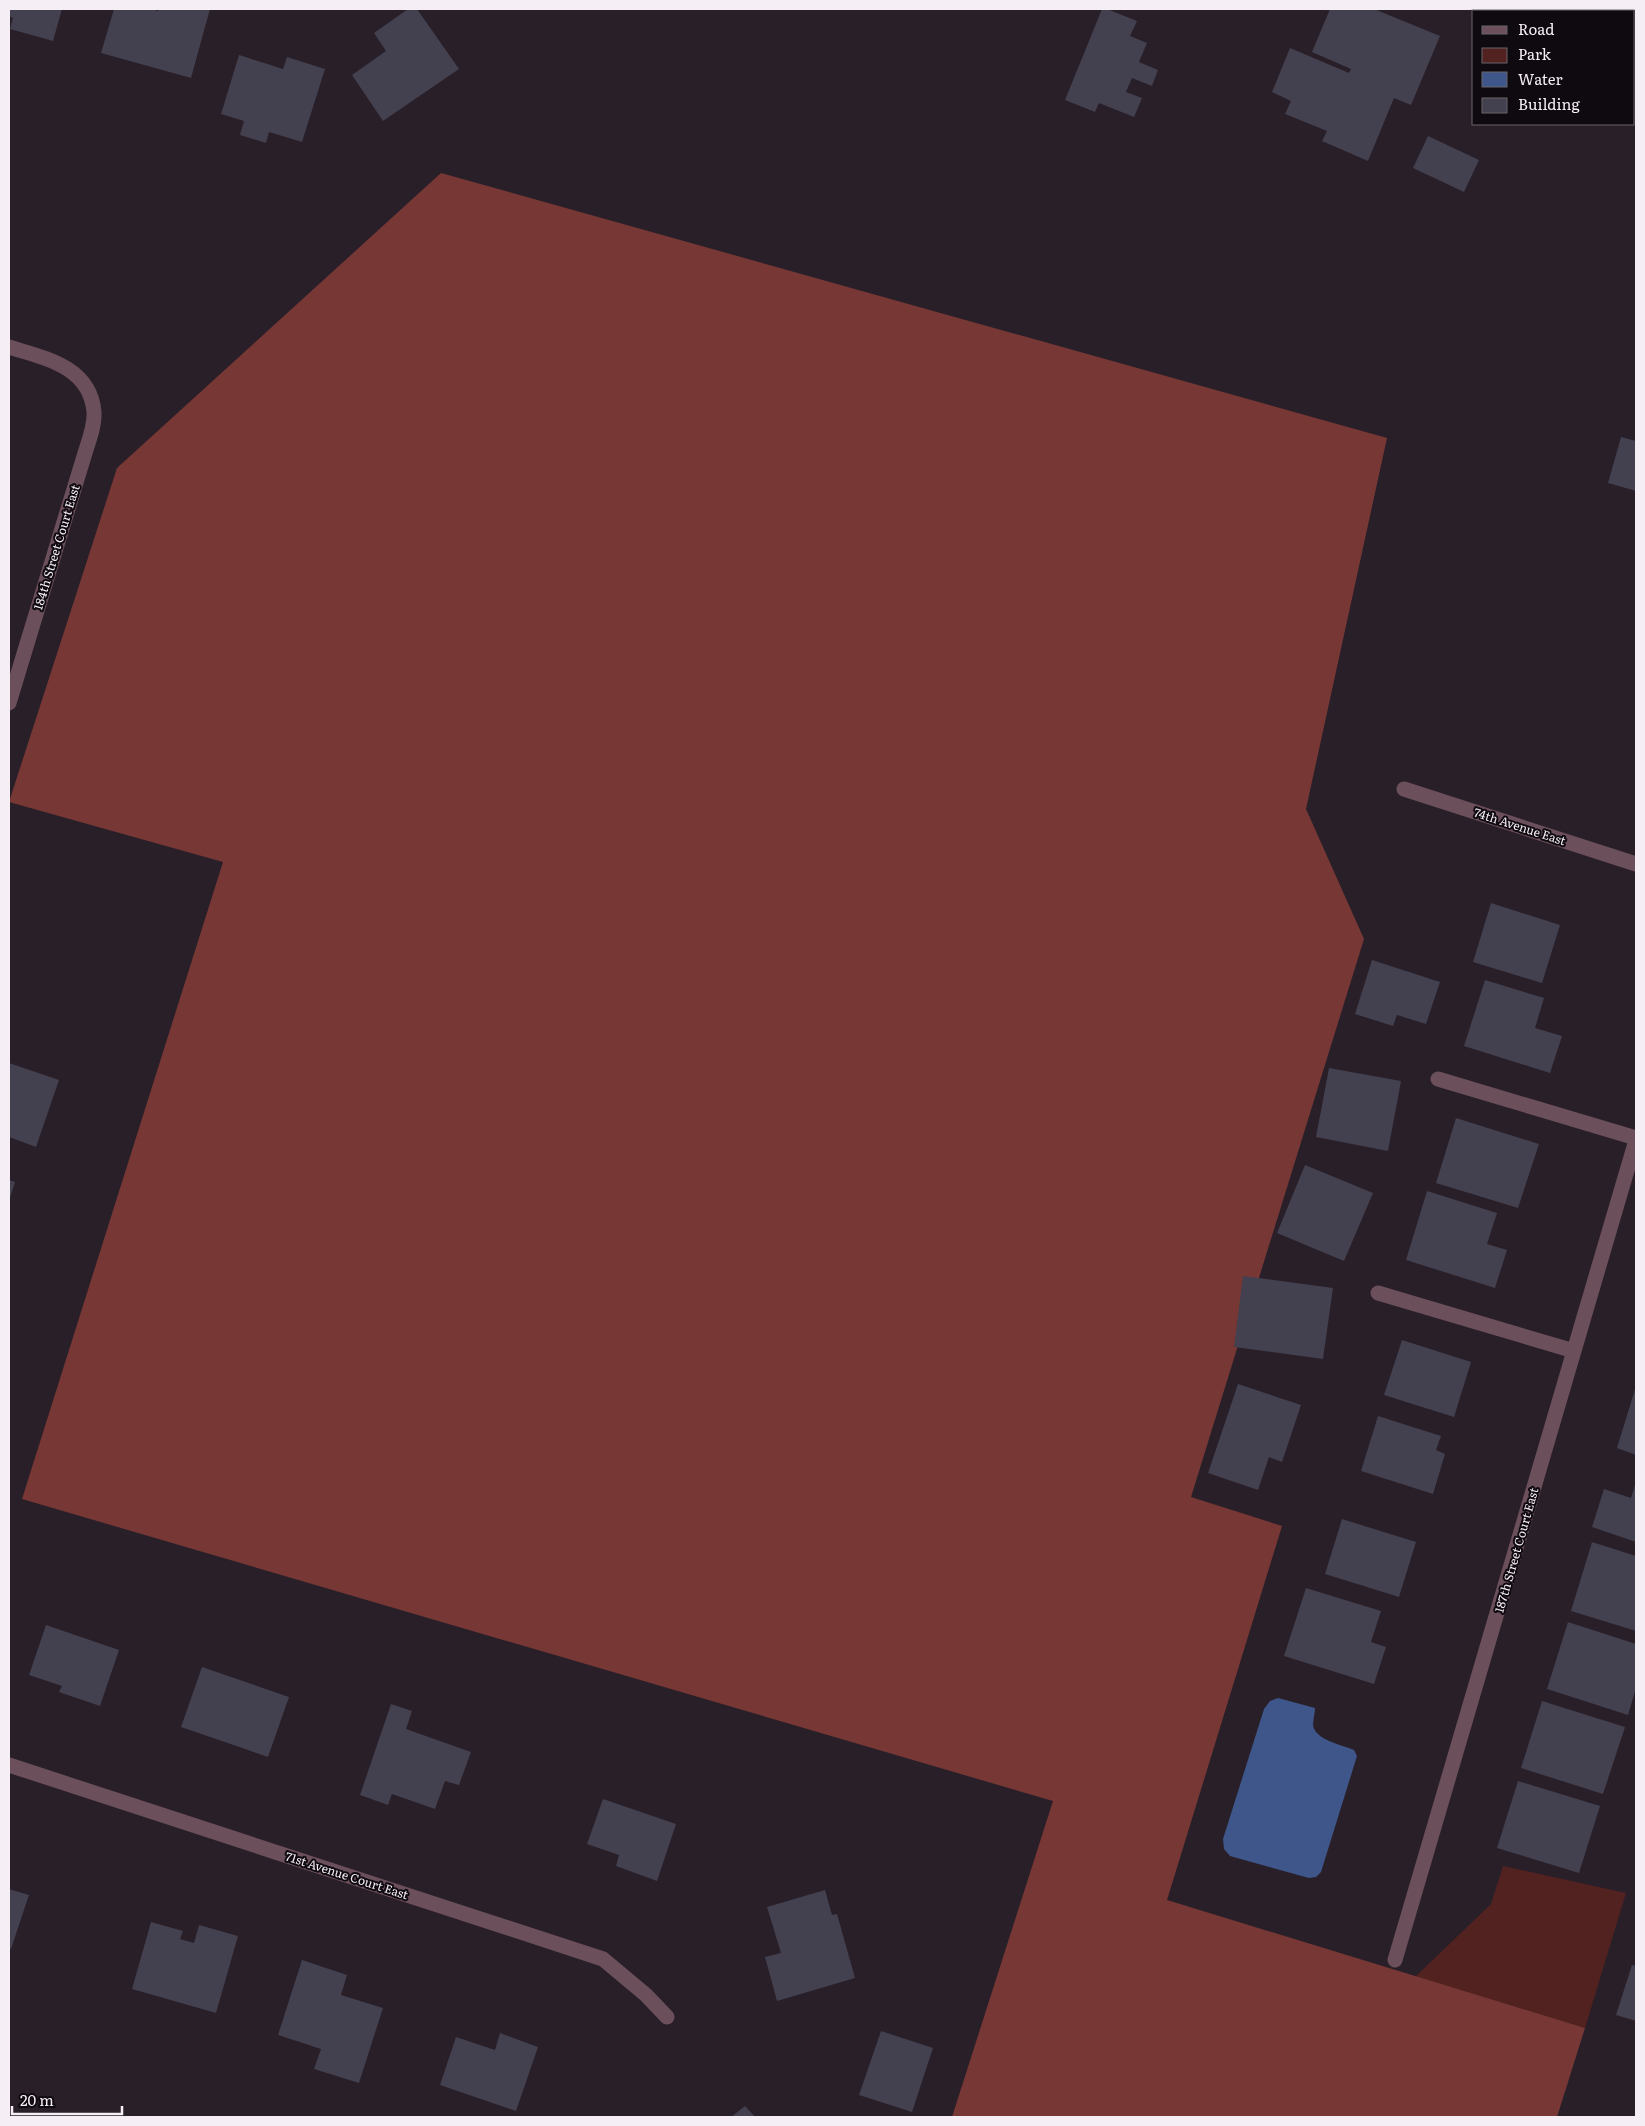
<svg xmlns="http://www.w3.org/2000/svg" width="1645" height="2126" font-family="Literata,serif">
  <rect width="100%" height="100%" fill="#291f29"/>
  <!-- green -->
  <path fill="#512220" d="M 1503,1866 L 1626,1893 L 1585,2028 L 1415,1977 L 1491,1904 Z"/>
  <!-- forest -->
  <path fill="#773835" d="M 441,173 L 1387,438 L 1306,809 L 1364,939 L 1191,1497 L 1282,1526 L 1167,1900 L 1585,2028 L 1557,2117 L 952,2117 L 1053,1801 L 22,1499 L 223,862 L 9,802 L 117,468 Z"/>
  <!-- water -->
  <path fill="#3e5689" d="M 1278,1698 L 1315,1708 C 1315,1713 1313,1720 1313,1725 C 1315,1740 1342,1745 1354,1750 L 1357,1756 L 1321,1872 L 1316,1877 L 1309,1878 L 1230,1856 L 1224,1849 L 1223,1839 L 1264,1709 L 1270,1701 Z"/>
  <!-- building -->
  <path fill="#43404f" d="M 9,9 L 62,9 L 53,41 L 10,29 L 13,18 L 9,16 Z
    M 114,9 L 151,9 L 158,11 L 159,9 L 210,9 L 191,78 L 101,53 Z
    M 408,9 L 417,9 L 459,69 L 383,121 L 352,75 L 386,51 L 374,33 Z
    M 1102,9 L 1107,9 L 1137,21 L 1130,36 L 1147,43 L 1139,62 L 1158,70 L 1152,86 L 1132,78 L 1126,92 L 1142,98 L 1134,117 L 1099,103 L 1095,112 L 1065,100 Z
    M 1330,9 L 1374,9 L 1440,36 L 1411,105 L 1394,98 L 1368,161 L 1322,141 L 1327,131 L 1285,114 L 1291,101 L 1272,92 L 1290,48 L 1349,73 L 1351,69 L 1312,52 Z
    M 239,55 L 283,69 L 287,57 L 325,69 L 302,142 L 269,132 L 266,143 L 240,135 L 244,121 L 221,114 Z
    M 1428,136 L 1479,160 L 1464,192 L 1413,168 Z
    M 1621,437 L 1636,441 L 1636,491 L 1608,483 Z
    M 1491,903 L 1560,925 L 1542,983 L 1473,962 Z
    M 1372,960 L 1440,982 L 1426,1024 L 1397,1015 L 1393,1026 L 1355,1014 Z
    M 1485,980 L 1544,998 L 1535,1028 L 1562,1036 L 1550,1073 L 1464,1046 Z
    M 9,1063 L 59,1080 L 36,1147 L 9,1137 Z
    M 1329,1068 L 1401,1081 L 1388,1151 L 1316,1137 Z
    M 1456,1118 L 1539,1144 L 1518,1208 L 1436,1183 Z
    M 1305,1165 L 1373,1193 L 1344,1261 L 1277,1233 Z
    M 9,1180 L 15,1182 L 9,1201 Z
    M 1427,1191 L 1497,1213 L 1487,1244 L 1507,1250 L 1495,1288 L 1406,1260 Z
    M 1243,1276 L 1333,1288 L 1323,1359 L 1234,1347 Z
    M 1402,1340 L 1471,1362 L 1454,1417 L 1384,1395 Z
    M 1238,1384 L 1301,1405 L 1282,1462 L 1269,1457 L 1258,1490 L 1208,1473 Z
    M 1636,1386 L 1636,1455 L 1617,1448 Z
    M 1378,1416 L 1441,1436 L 1436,1450 L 1445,1454 L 1433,1494 L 1361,1471 Z
    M 1636,1482 L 1636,1542 L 1592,1527 L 1604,1489 L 1631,1498 Z
    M 1342,1519 L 1416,1542 L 1399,1597 L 1325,1574 Z
    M 1592,1542 L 1636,1556 L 1636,1631 L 1571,1611 Z
    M 1306,1588 L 1381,1611 L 1371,1642 L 1386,1647 L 1374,1684 L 1284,1656 Z
    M 1568,1622 L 1636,1644 L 1636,1688 L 1628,1715 L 1547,1689 Z
    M 46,1625 L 119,1650 L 100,1706 L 59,1692 L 62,1686 L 29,1675 Z
    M 202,1667 L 289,1697 L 268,1757 L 181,1727 Z
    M 1542,1701 L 1625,1727 L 1603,1794 L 1521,1768 Z
    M 391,1704 L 412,1711 L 406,1729 L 471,1752 L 459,1785 L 445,1781 L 435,1809 L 392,1794 L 388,1805 L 360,1795 Z
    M 1518,1781 L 1600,1806 L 1579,1873 L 1497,1848 Z
    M 603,1799 L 676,1824 L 657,1881 L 616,1866 L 619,1855 L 587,1844 Z
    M 9,1889 L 29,1895 L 11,1949 L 9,1948 Z
    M 825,1890 L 832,1915 L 837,1914 L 855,1978 L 777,2001 L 765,1957 L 781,1953 L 767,1907 Z
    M 151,1922 L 183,1931 L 180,1939 L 194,1943 L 199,1925 L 238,1936 L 216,2013 L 132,1989 Z
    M 302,1960 L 347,1975 L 341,1995 L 383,2008 L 359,2083 L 314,2069 L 321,2049 L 278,2035 Z
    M 1632,1965 L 1636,1966 L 1636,2021 L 1616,2015 Z
    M 881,2031 L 933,2048 L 912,2112 L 859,2095 Z
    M 500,2033 L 538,2047 L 516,2111 L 440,2085 L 456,2037 L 495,2050 Z
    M 745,2106 L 755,2117 L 731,2117 Z"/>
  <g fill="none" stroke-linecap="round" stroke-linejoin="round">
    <!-- minor -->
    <path stroke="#6b4f5a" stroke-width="15" d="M 9,347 C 44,358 90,366 94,412 C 95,425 89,440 85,453 L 9,703
      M 1404,789 L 1636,864
      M 1438,1079 L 1636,1138
      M 1378,1293 L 1574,1351
      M 9,1765 L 603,1959 L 646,1995 L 667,2017
      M 1395,1960 L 1636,1140"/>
  </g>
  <g text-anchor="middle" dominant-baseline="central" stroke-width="4" stroke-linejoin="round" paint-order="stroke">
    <!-- street labels -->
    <g font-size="12" fill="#f5eef5" stroke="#0f0a0f">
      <text transform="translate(56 547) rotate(-73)">184th Street Court East</text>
      <text transform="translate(1520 826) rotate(18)">74th Avenue East</text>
      <text transform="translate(1516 1550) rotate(-74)">187th Street Court East</text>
      <text transform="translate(347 1875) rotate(18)">71st Avenue Court East</text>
    </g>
  </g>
  <!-- border -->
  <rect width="1645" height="2126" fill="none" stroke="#f5eef5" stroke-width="20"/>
  <!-- legend -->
  <rect x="1472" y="10" width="162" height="115" fill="#0f0a0f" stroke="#6b656b"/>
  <rect x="1482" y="26" width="25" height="8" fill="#6b4f5a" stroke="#6b656b"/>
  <text x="1518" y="35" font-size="15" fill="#f5eef5">Road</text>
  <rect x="1482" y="48" width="25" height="15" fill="#512220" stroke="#6b656b"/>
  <text x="1518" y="60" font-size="15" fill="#f5eef5">Park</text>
  <rect x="1482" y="72" width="25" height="15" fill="#3e5689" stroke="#6b656b"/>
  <text x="1518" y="85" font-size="15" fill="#f5eef5">Water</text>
  <rect x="1482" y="98" width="25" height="15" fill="#43404f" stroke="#6b656b"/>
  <text x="1518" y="110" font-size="15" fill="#f5eef5">Building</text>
  <!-- scale -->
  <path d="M12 2106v8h110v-8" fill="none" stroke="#f5eef5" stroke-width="2.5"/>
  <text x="20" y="2106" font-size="15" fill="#f5eef5" stroke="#0f0a0f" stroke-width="4" paint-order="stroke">20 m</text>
</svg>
